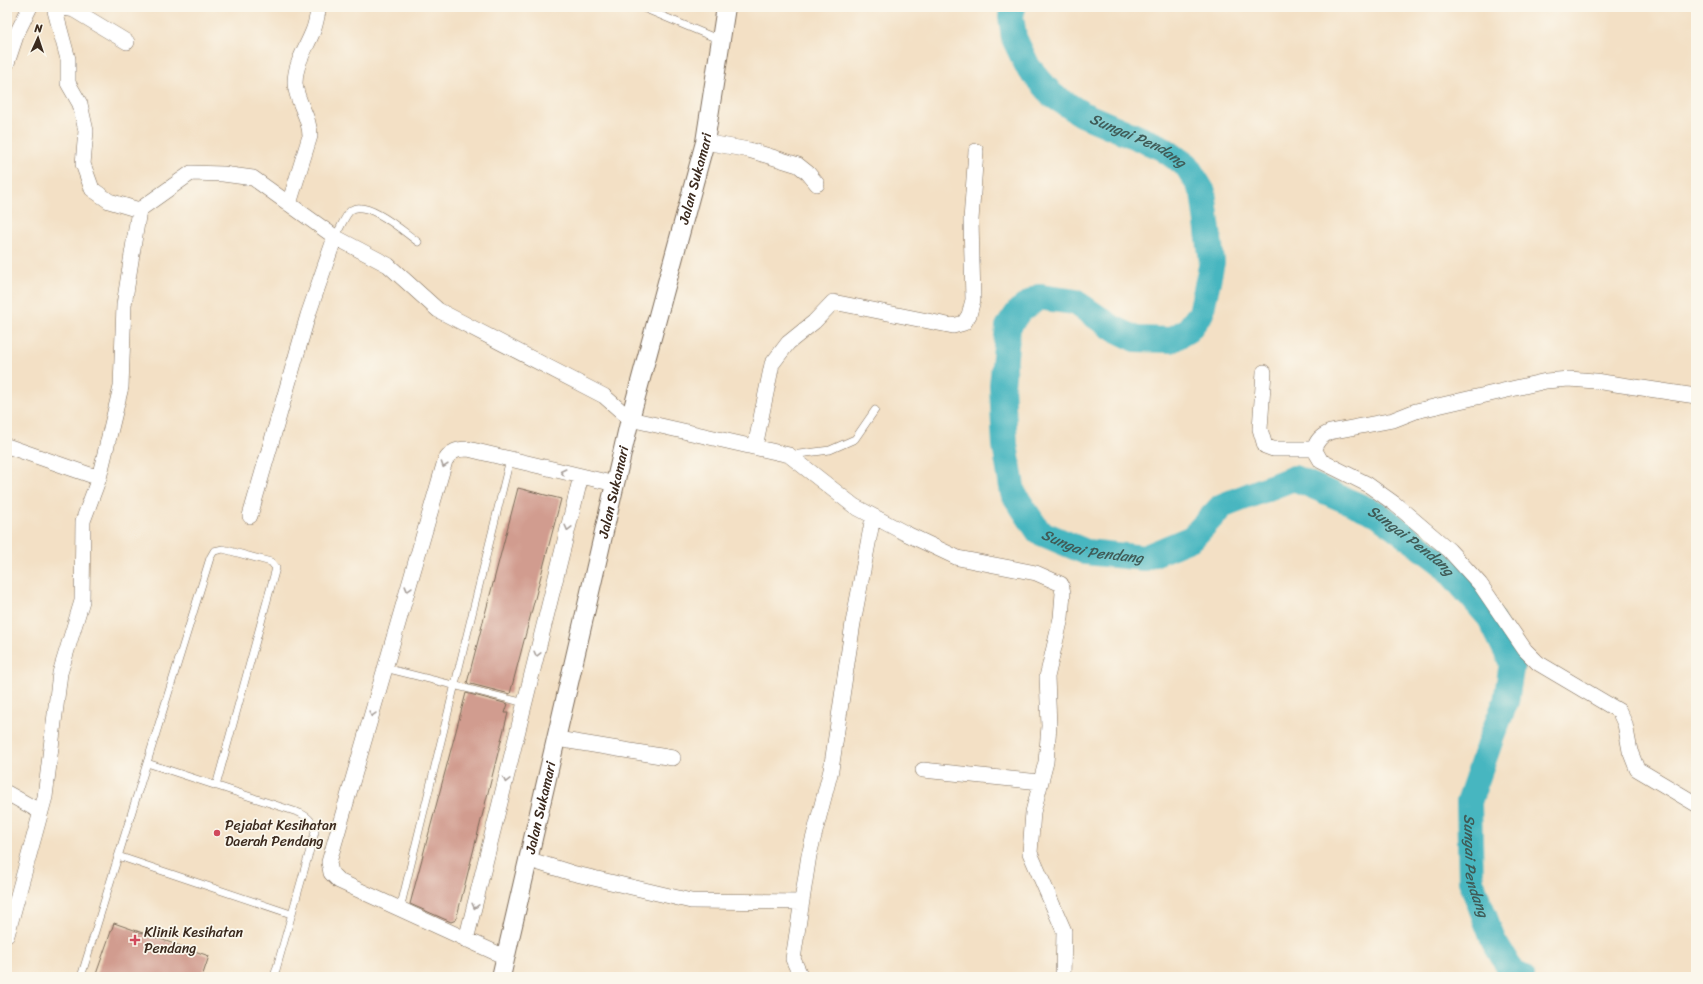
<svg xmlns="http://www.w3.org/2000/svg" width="1703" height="984" font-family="Sriracha,sans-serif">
  <rect width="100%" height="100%" fill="#fbf7ec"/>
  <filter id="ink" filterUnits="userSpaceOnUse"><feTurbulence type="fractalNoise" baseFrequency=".025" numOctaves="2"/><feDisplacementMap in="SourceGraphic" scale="8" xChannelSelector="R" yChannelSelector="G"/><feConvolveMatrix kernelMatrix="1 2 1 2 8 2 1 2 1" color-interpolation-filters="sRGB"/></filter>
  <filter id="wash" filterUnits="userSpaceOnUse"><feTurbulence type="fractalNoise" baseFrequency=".012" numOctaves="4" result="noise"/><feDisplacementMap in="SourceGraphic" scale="16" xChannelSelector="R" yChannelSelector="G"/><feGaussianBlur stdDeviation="0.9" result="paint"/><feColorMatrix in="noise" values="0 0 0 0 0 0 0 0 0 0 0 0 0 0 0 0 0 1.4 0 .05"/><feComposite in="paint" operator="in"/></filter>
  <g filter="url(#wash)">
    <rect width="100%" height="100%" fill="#f3e0c5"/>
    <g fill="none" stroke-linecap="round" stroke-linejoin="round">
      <!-- river -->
      <path stroke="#47b6c0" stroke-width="26" id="s1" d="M 1013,7 L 1011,16 L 1014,38 L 1028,67 L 1052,95 L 1082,114 L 1162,148 L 1187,166 L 1203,192 L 1212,262 L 1201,313 L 1188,330 L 1171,340 L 1136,339 L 1113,328 L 1075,302 L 1039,297 L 1019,311 L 1008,327 L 1002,385 L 1005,445 L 1013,493 L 1039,532 L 1086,552 L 1144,558 L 1192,538 L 1222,506 L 1294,478 L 1378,514 L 1443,564 L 1490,618 L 1512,663 L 1506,701 L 1492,736 L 1469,802 L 1471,881 L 1494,942 L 1513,973 L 1522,977"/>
    </g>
    <g id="blocks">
      <!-- building -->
      <path fill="#d19c8f" d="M 518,488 L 561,499 L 510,694 L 467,683 Z
        M 466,693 L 508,704 L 505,713 L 508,713 L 456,920 L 451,922 L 410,904 Z
        M 114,923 L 209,956 L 202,977 L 95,977 Z"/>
    </g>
  </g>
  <g filter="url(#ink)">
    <use href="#blocks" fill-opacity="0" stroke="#7b6a58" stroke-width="1"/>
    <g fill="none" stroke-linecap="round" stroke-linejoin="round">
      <!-- service casing -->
      <g stroke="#7b6a58" stroke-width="8">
        <path id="service" d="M 641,7 L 720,40
          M 335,237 C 340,229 345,215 351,210 C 367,199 404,232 418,242
          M 791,455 L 830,450 L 855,439 L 875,410
          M 385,668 L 525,703
          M 147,763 L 300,813 C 310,818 313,822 315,832 L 274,977
          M 118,856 L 291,914
          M 400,909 L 510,459
          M 81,977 L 210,558 L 214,551 L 223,549 L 271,562 L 276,568 L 216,786"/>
      </g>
      <!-- minor casing -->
      <g stroke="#7b6a58" stroke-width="16">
        <path id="minor" d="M 58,7 L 74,10 L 127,42
          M 7,63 L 17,33 L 30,7
          M 705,142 L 749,150 L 798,165 L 808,173 L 817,184
          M 289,204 L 310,136 C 310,116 296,102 295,83 C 295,63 306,49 313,31 C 316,24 317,15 319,7
          M 139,210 L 191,173 L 223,174 L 253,178 L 335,237 L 388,265 L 438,310 L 604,396 L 630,419 L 789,455 L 854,506 L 905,533 L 958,558 L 1036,573 L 1061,584 L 1063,593 L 1061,618 L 1047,677 L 1049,726 L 1046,762 L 1033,812 L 1030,853 L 1064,931 L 1063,977
          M 1264,372 L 1260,429 L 1265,446 L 1273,449 L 1314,449
          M 1696,396 L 1595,381 L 1569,379 L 1546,381 L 1416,411 L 1393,420 L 1330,432 C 1321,436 1317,440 1314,449 L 1321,461 L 1367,484 L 1395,504 L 1449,550 L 1480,584 L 1525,650 L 1538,663 L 1619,711 L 1625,724 L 1630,751 L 1637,769 L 1696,804
          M 7,446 L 99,478
          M 755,447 L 772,364 L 788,343 L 814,322 L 833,302 L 953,326 L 964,323 L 969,315 L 973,300 L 971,220 L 976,151
          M 250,516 L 308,315 L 335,237
          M 557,739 L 673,758
          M 923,770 L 1040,782
          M 7,793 L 41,812
          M 527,859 L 572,873 L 691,901 L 802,902
          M 7,935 L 45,797 L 60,673 L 82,601 L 83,521 L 99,478 L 121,387 L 124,305 L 139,210 L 109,201 L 92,189 L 83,164 L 86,131 L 80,104 L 68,83 L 68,59 L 55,11 L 56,7
          M 466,940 L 581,476
          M 505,957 L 339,881 L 331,873 L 329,862 L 445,461 C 451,451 457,449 468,449 L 615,484
          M 801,977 L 793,959 L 809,855 L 831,770 L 853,623 L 873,517"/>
      </g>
      <!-- tertiary casing -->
      <g stroke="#7b6a58" stroke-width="20">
        <g id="tertiary">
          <path id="s2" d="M 501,977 L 630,419 L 705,142 L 726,7"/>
        </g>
      </g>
      <!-- service -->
      <use href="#service" stroke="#fff" stroke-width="7"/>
      <!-- minor -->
      <use href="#minor" stroke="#fff" stroke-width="15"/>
      <!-- tertiary -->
      <use href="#tertiary" stroke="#fff" stroke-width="18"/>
    </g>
    <!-- one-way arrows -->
    <defs><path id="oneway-chevron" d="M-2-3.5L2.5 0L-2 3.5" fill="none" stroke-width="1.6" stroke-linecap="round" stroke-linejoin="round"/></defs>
    <g stroke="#a79f9a">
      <use href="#oneway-chevron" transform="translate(444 465) rotate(109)"/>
      <use href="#oneway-chevron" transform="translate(563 472) rotate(-166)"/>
      <use href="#oneway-chevron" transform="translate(568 528) rotate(104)"/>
      <use href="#oneway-chevron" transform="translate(408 589) rotate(106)"/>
      <use href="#oneway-chevron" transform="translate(537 654) rotate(104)"/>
      <use href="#oneway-chevron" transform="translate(372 714) rotate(106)"/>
      <use href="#oneway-chevron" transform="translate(506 780) rotate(104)"/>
      <use href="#oneway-chevron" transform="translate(475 906) rotate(104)"/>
    </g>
  </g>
  <!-- markers -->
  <g fill="#d1495b" stroke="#fbf7ec" stroke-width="1.5">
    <circle cx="217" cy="833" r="4"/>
    <path d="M133 934h4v4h4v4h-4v4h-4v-4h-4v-4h4z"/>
  </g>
  <g text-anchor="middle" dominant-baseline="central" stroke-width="3.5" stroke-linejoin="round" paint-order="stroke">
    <!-- street labels -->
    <g font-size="14" fill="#3b2a1e" stroke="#fbf7ec">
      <text stroke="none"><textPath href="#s2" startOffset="822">Jalan Sukamari</textPath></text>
      <text stroke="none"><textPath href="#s2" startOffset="498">Jalan Sukamari</textPath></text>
      <text stroke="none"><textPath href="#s2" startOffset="174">Jalan Sukamari</textPath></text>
    </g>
    <!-- poi labels -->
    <g font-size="14" fill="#3b2a1e" stroke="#fbf7ec" text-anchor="start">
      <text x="225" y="825">Pejabat Kesihatan<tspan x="225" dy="16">Daerah Pendang</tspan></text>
      <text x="144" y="932">Klinik Kesihatan<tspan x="144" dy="16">Pendang</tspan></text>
    </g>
    <!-- water labels -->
    <g font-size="15" font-style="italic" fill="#3f5b57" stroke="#fbf7ec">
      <text stroke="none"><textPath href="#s1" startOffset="198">Sungai Pendang</textPath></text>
      <text stroke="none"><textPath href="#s1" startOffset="905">Sungai Pendang</textPath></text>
      <text stroke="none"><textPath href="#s1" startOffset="1265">Sungai Pendang</textPath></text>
      <text stroke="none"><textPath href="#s1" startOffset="1637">Sungai Pendang</textPath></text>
    </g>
  </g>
  <!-- margin -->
  <rect width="1703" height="984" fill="none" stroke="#fbf7ec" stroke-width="24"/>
  <!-- north arrow -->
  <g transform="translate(38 38) rotate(3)" stroke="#fbf7ec" stroke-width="3" paint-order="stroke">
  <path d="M0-3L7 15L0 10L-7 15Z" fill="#3b2a1e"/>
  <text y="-6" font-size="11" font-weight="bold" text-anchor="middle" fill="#3b2a1e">N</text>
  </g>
</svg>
